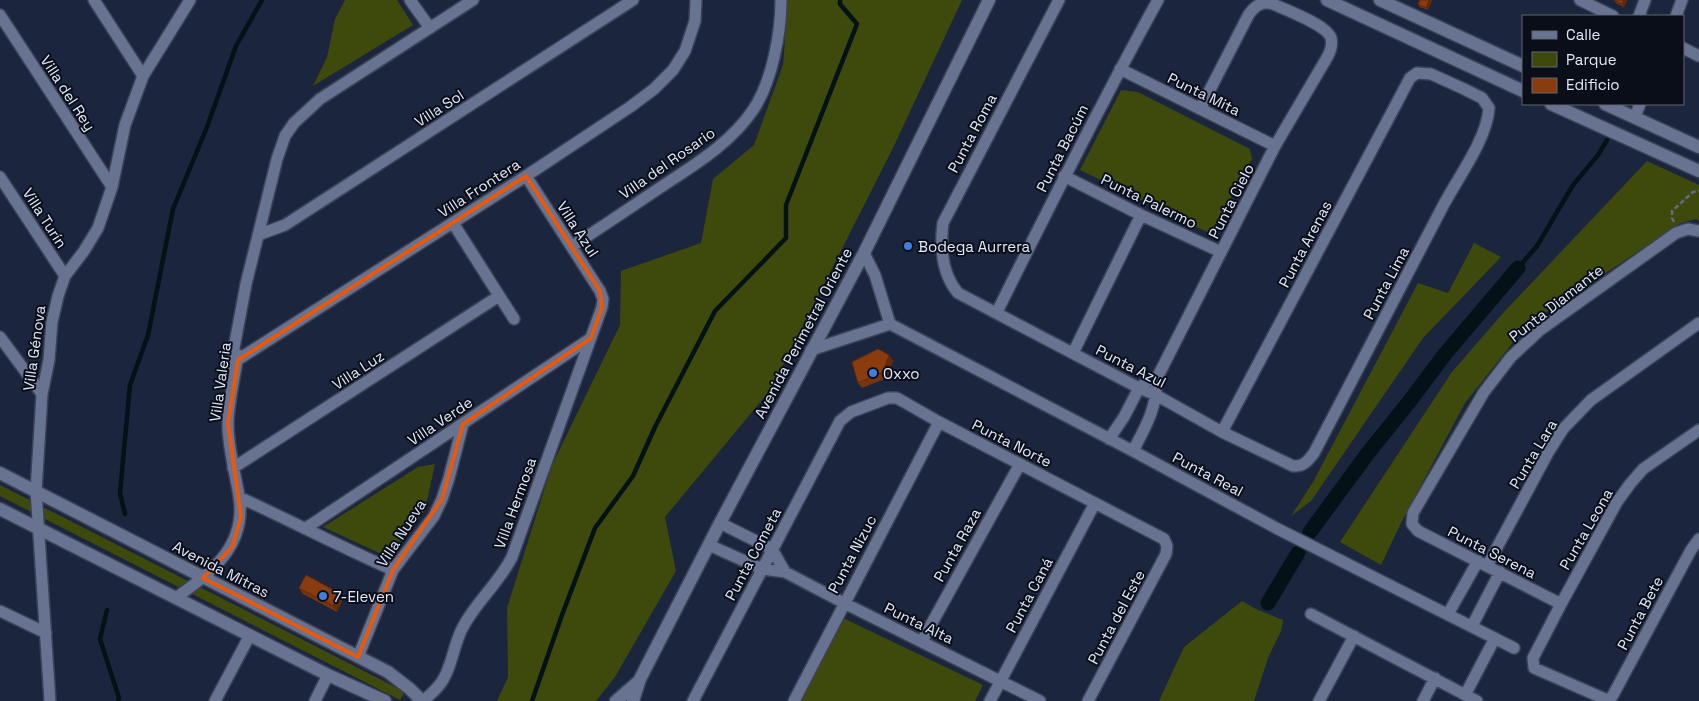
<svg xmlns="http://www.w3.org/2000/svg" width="1699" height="701" font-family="'Space Grotesk',sans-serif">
  <rect width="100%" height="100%" fill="#1b253d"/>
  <!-- green -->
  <path fill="#3e4a0b" d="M 345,0 L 397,0 L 413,25 L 313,86 L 327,57 L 335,19 Z
    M 788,0 L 962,0 L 893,148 L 771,389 L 665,517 L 676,571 L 615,677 L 596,701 L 497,701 L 508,677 L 507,608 L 552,465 L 620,325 L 621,271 L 701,243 L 713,179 L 754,145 L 783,65 Z
    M 1121,90 L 1138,92 L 1250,149 L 1252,159 L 1211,234 L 1080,170 Z
    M 1647,161 L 1699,185 L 1699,221 L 1696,219 L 1681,223 L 1526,326 L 1465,403 L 1402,521 L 1381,565 L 1340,542 L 1452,372 L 1504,312 Z
    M 1474,243 L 1501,257 L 1423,338 L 1311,501 L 1291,516 L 1313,482 L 1418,283 L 1448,293 Z
    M 435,464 L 425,510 L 388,557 L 323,527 L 418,467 Z
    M 0,485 L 405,692 L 400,700 L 0,496 Z
    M 1242,601 L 1256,609 L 1283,620 L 1281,631 L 1268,658 L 1254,701 L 1159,701 L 1184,647 Z
    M 843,618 L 983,685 L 975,701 L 800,701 Z"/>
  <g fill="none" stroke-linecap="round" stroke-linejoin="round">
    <!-- stream -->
    <path stroke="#041218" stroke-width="4.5" d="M 1518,268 L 1537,246 L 1573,185 L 1598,155 L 1607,140
      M 125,514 L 120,493 L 130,385 L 148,335 L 173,209 L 207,127 L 236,46 L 262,0
      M 107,610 L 100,639 L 119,698 L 118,701
      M 532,701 L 562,615 L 595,528 L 633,476 L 655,427 L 715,311 L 786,238 L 786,205 L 857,24 L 840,4 L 840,0"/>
    <!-- canal -->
    <path stroke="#041218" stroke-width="15" d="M 1310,532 L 1368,453 L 1409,402 L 1445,354 L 1518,268
      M 1268,603 L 1298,553"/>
    <!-- minor casing -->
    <g stroke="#3b4257" stroke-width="14">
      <path id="minor" d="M 94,0 L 143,76
        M 410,0 L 430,28
        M 1059,0 L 943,223 C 940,247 942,274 958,293 L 1139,388 L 1156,395 L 1222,432 L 1293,466 C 1303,467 1308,461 1314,453 C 1357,370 1401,287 1444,204 C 1459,176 1487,139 1489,108 L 1482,98 L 1464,89 L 1431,74 L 1417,73 L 1410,78 L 1222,432
        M 1580,0 L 1613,16
        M 0,15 L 112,187
        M 1639,16 L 1645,0
        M 1676,16 L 1682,0
        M 1683,48 L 1699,56
        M 1120,69 L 1275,146
        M 1635,117 L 1640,104
        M 1064,176 L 1141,215 L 1221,252
        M 0,177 L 65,276
        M 453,223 L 514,319
        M 258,235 L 285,225 L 633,0
        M 572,246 C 602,227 631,207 661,187 C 694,165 730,144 753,110 C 772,82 781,33 781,0
        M 864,253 L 875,275 L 890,324 L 1133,451 L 1276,528 L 1514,648
        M 997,312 C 1049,207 1101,103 1158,0
        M 0,337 L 42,394
        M 811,350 L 890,324
        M 1073,353 L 1141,215
        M 231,364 L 526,176 L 630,107 L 654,89 L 673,70 L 685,51 L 695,21 L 696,0
        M 231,364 L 246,284 L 277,159 L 285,136 L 294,123 L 320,99 L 473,0
        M 1699,430 L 1643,469 L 1630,484 L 1617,502 L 1561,604 L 1533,658 L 1534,668 L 1605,699 L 1610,699 L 1613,695 L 1691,550 L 1699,539
        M 1109,439 L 1124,417 L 1139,388 L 1148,381 L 1157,378
        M 1133,451 C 1147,424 1156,410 1157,378 L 1275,146 L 1325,61 C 1329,55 1333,46 1331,38 C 1327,25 1286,10 1273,4 C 1262,1 1256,5 1249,14 L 1200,109
        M 233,468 L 499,296
        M 239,497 C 291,521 341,547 393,570
        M 720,523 L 772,549 L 785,572
        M 306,528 L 591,338
        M 709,545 L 762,569 L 785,572 L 844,603 L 1040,701
        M 1487,566 L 1549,451 L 1563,429 L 1591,400 L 1699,323
        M 177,597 C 213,571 247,545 239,496 C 235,472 228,448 228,424 C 228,405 235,375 238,355
        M 1561,604 L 1418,531 L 1412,524 L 1413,513 L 1484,392 L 1511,357 L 1540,330 L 1676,233 L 1688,229 L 1699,231
        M 0,611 L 46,633
        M 1311,614 L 1477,701
        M 1448,614 L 1478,561
        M 1472,626 L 1500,572
        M 922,641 L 1020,464
        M 358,657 L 393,570 L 434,516 L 442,499 L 449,478 L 463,424
        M 1465,695 L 1495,638
        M 50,701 L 36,491 L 42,394 L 49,360 L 52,322 L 58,296 L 65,276 L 84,251 L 98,228 L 112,187 L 125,125 L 143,76 L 190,0
        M 215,701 L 250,635
        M 315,701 L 328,675
        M 423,701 C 431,694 439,688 444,678 C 453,662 454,643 463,627 C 476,602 499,583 512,557 L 602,307 L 603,299 L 600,291 L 526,176
        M 693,701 L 840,421 L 851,412 L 888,398 L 897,398 L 939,422 L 1164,539 L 1167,546 L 1166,554 L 1088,701
        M 794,701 L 939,422
        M 990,701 L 1095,503
        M 1319,701 L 1354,636
        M 1423,701 L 1435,678"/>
    </g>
    <!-- tertiary casing -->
    <g stroke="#3b4257" stroke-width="15">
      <path id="tertiary" d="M 1327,0 L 1523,91
        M 1380,0 L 1523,66
        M 1551,104 L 1699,171
        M 1605,104 L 1699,147
        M 0,473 L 388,672 L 410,689 L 422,701
        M 0,509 L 328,675 L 385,701
        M 616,701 L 639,681
        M 633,701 L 640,679 L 720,523 L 864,253 L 989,0"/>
    </g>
    <!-- path -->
    <path stroke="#626b80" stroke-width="2.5" stroke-dasharray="5 2.5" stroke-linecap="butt" d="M 1674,222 L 1672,218 L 1672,211 L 1693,192 L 1699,191"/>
    <!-- minor -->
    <use href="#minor" stroke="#677390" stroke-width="11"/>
    <!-- tertiary -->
    <use href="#tertiary" stroke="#677390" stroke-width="12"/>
  </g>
  <!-- wall -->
  <path fill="#78340c" d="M 1420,0 L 1432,0 L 1428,10 L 1420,7 L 1418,4 Z
    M 1614,0 L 1627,0 L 1624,7 L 1616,3 Z
    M 889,355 L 893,361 L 887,378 L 862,388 L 858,383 Z
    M 299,588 L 343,599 L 337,612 L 303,594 Z"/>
  <!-- shaded-wall -->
  <path fill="#612a0a" d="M 1429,0 L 1432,0 L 1428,10 L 1426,8 Z
    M 1624,0 L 1627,0 L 1624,7 L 1622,4 Z
    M 889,355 L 893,361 L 887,378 L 883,372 Z
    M 339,593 L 343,599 L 337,612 L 333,606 Z"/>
  <!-- building -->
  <path fill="#8b3c0e" stroke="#612a0a" d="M 1420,0 L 1429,0 L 1426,8 L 1418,4 Z
    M 1614,0 L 1624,0 L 1622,4 Z
    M 878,349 L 889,355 L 883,372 L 858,383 L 852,362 Z
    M 306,575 L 339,593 L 333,606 L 299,588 Z"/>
  <!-- marked area -->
  <path fill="none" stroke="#e8590c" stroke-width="4" stroke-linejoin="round" d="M 526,176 L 600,291 L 602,307 L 591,338 L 463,424 L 442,499 L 393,570 L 358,657 L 203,578 L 232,547 L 241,517 L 228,423 L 238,360 Z"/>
  <!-- markers -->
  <g fill="#3f7fe0" stroke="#0a0e19" stroke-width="2">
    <circle cx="908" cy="246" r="5"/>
    <circle cx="873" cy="373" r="5"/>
    <circle cx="323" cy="596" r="5"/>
  </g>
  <g text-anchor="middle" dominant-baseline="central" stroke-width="4" stroke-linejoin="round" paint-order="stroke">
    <!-- street labels -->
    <g font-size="15" fill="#e2e9fa" stroke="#0a0e19">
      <text transform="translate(68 93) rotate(57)">Villa del Rey</text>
      <text transform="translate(1204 94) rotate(26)">Punta Mita</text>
      <text transform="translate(439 108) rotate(-33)">Villa Sol</text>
      <text transform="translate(972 133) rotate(-62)">Punta Roma</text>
      <text transform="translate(1062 148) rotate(-63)">Punta Bacúm</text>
      <text transform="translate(667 163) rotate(-35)">Villa del Rosario</text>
      <text transform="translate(479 188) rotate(-33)">Villa Frontera</text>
      <text transform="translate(1149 201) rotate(26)">Punta Palermo</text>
      <text transform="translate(1231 201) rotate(-63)">Punta Cielo</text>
      <text transform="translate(45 218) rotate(57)">Villa Turín</text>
      <text transform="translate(578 229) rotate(57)">Villa Azul</text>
      <text transform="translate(1305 244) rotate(-62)">Punta Arenas</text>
      <text transform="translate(1386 283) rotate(-62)">Punta Lima</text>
      <text transform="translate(1556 303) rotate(-38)">Punta Diamante</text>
      <text transform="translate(803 333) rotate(-62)">Avenida Perimetral Oriente</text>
      <text transform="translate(34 348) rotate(-82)">Villa Génova</text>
      <text transform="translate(1131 366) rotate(27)">Punta Azul</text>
      <text transform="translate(358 370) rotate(-33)">Villa Luz</text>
      <text transform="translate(220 382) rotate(-82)">Villa Valeria</text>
      <text transform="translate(440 421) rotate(-34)">Villa Verde</text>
      <text transform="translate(1012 443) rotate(27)">Punta Norte</text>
      <text transform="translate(1533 454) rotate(-59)">Punta Lara</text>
      <text transform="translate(1208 474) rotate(28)">Punta Real</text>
      <text transform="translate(515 503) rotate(-70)">Villa Hermosa</text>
      <text transform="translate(1586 529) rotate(-60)">Punta Leona</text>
      <text transform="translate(401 533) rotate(-57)">Villa Nueva</text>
      <text transform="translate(957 545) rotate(-61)">Punta Raza</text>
      <text transform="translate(1492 552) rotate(27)">Punta Serena</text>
      <text transform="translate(753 554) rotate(-62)">Punta Cometa</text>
      <text transform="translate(852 554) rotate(-62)">Punta Nizuc</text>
      <text transform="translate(221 569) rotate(27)">Avenida Mitras</text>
      <text transform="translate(1029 595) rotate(-62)">Punta Caná</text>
      <text transform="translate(1640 613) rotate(-62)">Punta Bete</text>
      <text transform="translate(1116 617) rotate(-62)">Punta del Este</text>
      <text transform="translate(919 623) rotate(26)">Punta Alta</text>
    </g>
    <!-- poi labels -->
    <g font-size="15" fill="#e2e9fa" stroke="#0a0e19" text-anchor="start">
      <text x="918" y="246">Bodega Aurrera</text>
      <text x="883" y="373">Oxxo</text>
      <text x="333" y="596">7-Eleven</text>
    </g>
  </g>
  <!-- legend -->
  <rect x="1522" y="15" width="162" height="90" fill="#0a0e19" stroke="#606673"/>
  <rect x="1532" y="31" width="25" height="8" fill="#677390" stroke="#606673"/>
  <text x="1566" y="40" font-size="15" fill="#e2e9fa">Calle</text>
  <rect x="1532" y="52" width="25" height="15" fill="#3e4a0b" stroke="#606673"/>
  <text x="1566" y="65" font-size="15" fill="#e2e9fa">Parque</text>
  <rect x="1532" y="78" width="25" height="15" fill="#8b3c0e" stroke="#606673"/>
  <text x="1566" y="90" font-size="15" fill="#e2e9fa">Edificio</text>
</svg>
